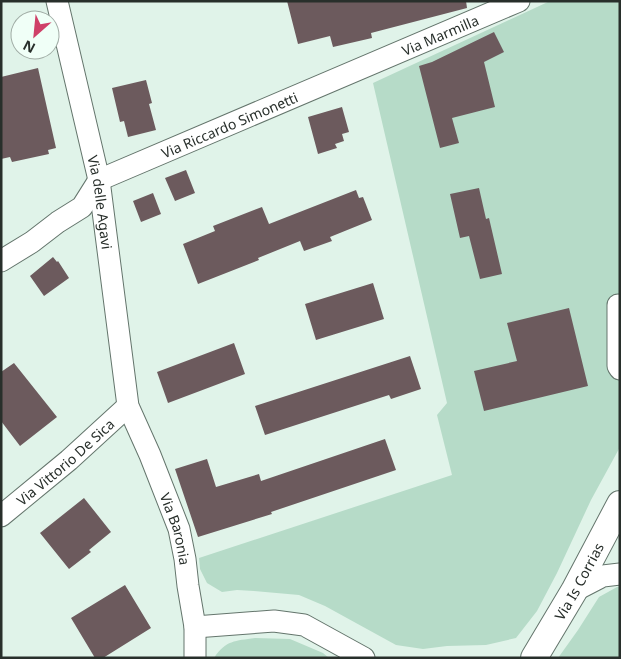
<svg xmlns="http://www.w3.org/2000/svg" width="621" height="659" font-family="'Noto Sans',sans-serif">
  <rect width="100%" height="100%" fill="#e0f3e9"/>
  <!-- green -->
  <path fill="#b6dbc8" d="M 550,1 L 620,1 L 620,447 L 591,500 L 557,573 L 537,611 L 516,638 L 486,645 L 447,646 L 423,649 L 396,645 L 325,606 L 299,595 L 254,591 L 237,590 L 222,592 L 207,583 L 200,569 L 199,558 L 452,475 L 437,415 L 447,403 L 373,83 Z
    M 617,587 L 620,587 L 620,658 L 558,658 L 578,630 L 599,597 Z
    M 255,638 L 290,639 L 323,653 L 329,658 L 214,658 C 226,640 235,641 255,638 Z"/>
  <!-- building -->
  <path fill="#6c5a5d" d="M 287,1 L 466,1 L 467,8 L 371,33 L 372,38 L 333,47 L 330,36 L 298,44 Z
    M 494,32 L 504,52 L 484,62 L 495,107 L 452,118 L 459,143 L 440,148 L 419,66 L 432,62 Z
    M 38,68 L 56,148 L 48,150 L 49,154 L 12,162 L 10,157 L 1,159 L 1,77 Z
    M 146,80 L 152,103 L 149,104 L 156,130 L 128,137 L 124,121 L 120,122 L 112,88 Z
    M 342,107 L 349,132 L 342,134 L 344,141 L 335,144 L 337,148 L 318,154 L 308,117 Z
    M 186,170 L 195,193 L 175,201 L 165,178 Z
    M 479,188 L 486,219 L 489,218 L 502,274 L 480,279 L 469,236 L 460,238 L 450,194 Z
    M 356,190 L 359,198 L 363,197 L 372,220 L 330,237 L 332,241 L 304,251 L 300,241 L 258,258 L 259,260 L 198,284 L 183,244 L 215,231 L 213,226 L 262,207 L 269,224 Z
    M 153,193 L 161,214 L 141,222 L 133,201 Z
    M 53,257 L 57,262 L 58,261 L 69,278 L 44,296 L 30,276 Z
    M 373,283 L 384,319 L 316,340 L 305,304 Z
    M 569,308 L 588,386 L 484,411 L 474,371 L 517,361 L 507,323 Z
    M 234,343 L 245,374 L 168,403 L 157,372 Z
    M 410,356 L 421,389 L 391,399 L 389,395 L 265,435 L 255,406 Z
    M 14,363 L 57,417 L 20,446 L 1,421 L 1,372 Z
    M 385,439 L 396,470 L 271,512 L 272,514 L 198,537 L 175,469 L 207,459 L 216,487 L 259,474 L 261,481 Z
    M 84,498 L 111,532 L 89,550 L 91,552 L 69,569 L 40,533 Z
    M 125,585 L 151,628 L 103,658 L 95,658 L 71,618 Z"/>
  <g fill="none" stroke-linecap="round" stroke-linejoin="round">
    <!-- minor casing -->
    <g stroke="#64756c" stroke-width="23">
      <g id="minor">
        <path id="s1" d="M 57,1 L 99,180 L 128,406 L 150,455 L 179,529 L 185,559 L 188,586 L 195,627 L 195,658"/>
        <path id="s2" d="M 1,261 L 32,242 L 58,222 L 82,207 L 99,180 L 519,1"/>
        <path d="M 618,305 L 618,366 L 620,369"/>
        <path id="s3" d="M 1,516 L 69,460 L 128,406"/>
        <path d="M 574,591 L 603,576 L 620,574"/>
        <path d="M 195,627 L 274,621 L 304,625 L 364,658"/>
      </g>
    </g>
    <!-- tertiary casing -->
    <g stroke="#64756c" stroke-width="28">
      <g id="tertiary">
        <path id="s4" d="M 534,658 L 574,591 L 620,504"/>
      </g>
    </g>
    <!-- minor -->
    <use href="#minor" stroke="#fff" stroke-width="21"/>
    <!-- tertiary -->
    <use href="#tertiary" stroke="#fff" stroke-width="26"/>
  </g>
  <g text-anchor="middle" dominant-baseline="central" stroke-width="5" stroke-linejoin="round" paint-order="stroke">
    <!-- street labels -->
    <g font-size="14" fill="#282f2b" stroke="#f0fff7">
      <text stroke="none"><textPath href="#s2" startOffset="500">Via Marmilla</textPath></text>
      <text stroke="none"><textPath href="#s2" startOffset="271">Via Riccardo Simonetti</textPath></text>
      <text stroke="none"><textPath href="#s1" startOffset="206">Via delle Agavi</textPath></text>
      <text stroke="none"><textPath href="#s3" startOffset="84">Via Vittorio De Sica</textPath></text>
      <text stroke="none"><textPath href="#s1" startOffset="544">Via Baronia</textPath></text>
      <text stroke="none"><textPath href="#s4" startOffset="89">Via Is Corrias</textPath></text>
    </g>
  </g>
  <!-- border -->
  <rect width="621" height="659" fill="none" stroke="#282f2b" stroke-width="5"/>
  <!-- north arrow -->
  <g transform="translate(35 35) rotate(207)"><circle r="24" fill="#f0fff7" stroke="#a0aca5"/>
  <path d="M0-4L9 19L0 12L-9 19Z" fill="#cf4068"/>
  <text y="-8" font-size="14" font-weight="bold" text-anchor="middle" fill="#282f2b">N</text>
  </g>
</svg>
